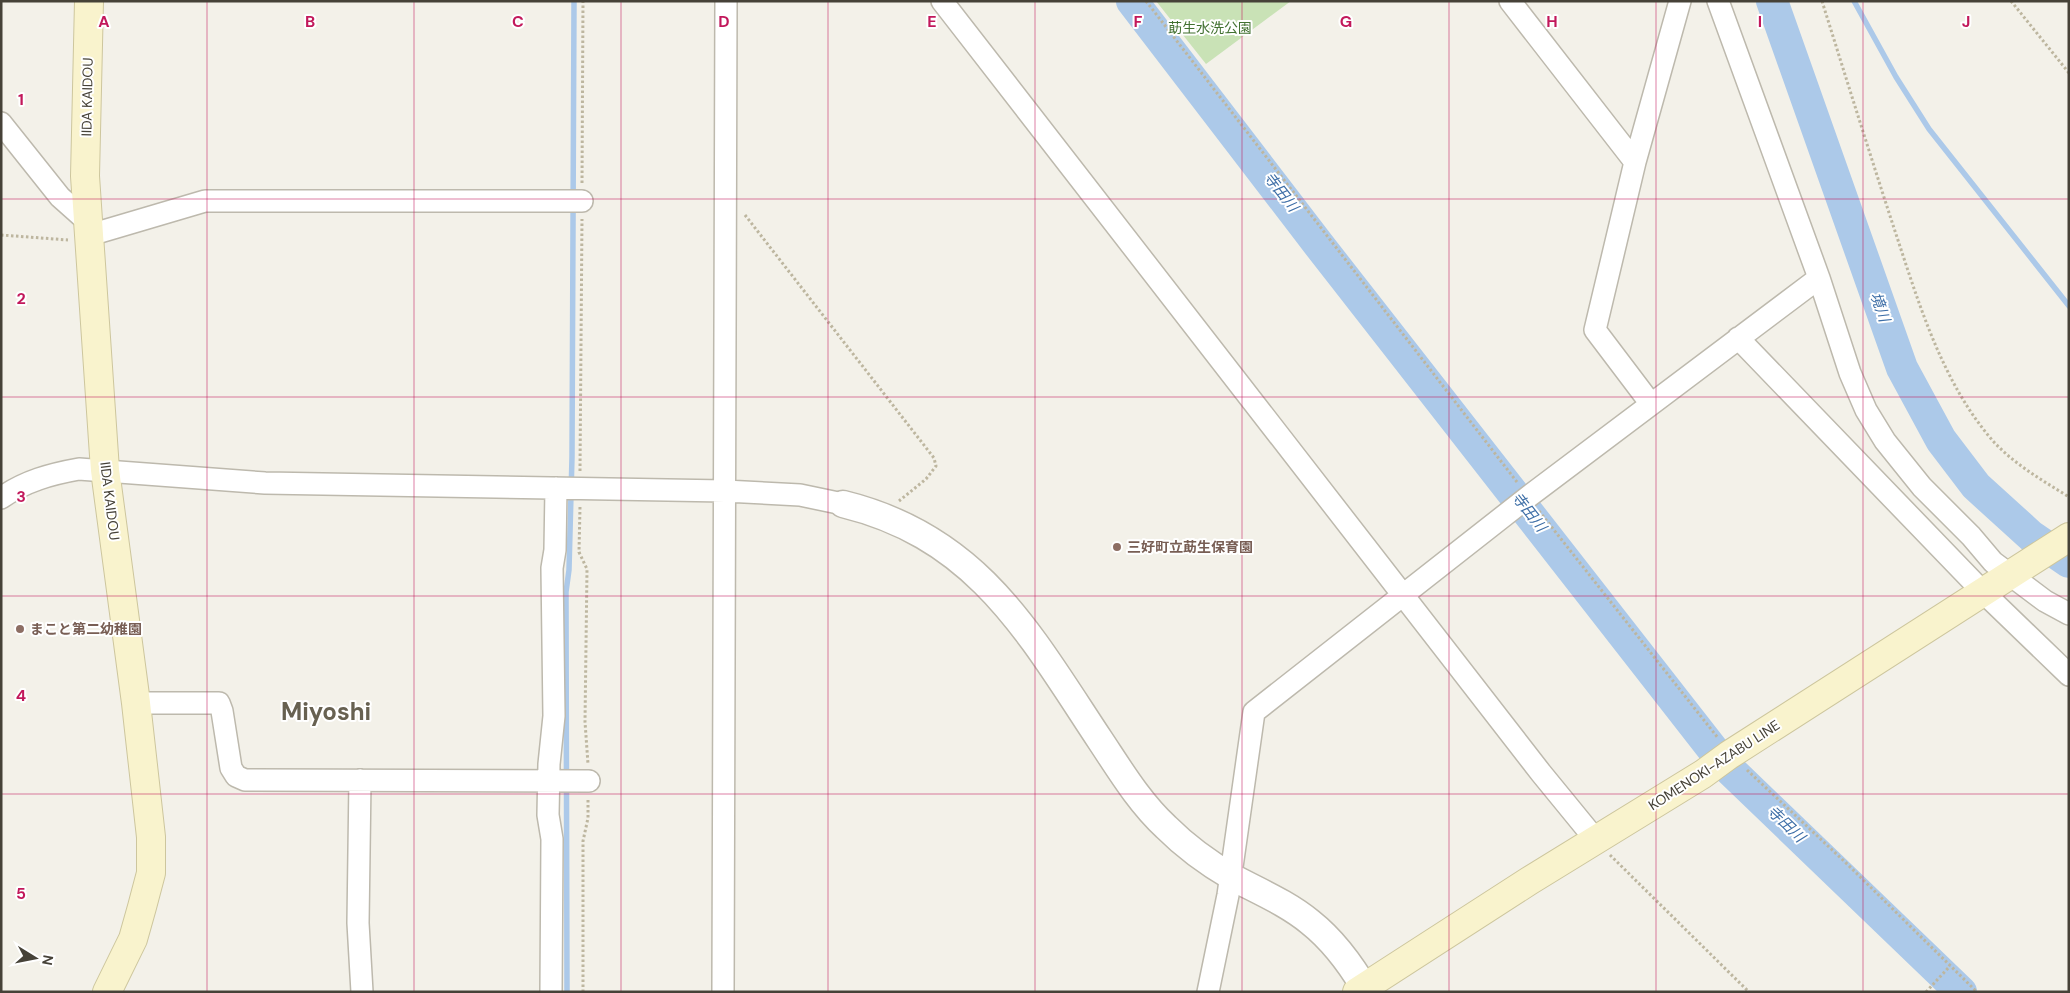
<svg xmlns="http://www.w3.org/2000/svg" width="2070" height="993" font-family="'DM Sans','Noto Sans JP',sans-serif">
  <rect width="100%" height="100%" fill="#f3f1e9"/>
  <!-- green -->
  <path fill="#c9e2b6" d="M 1156,1 L 1291,1 L 1206,64 Z"/>
  <g fill="none" stroke-linecap="round" stroke-linejoin="round">
    <!-- stream -->
    <path stroke="#acc9e9" stroke-width="5.5" d="M 1854,1 L 1896,77 L 1929,129 L 2069,306
      M 567,992 L 566,592 L 569,570 L 572,457 L 574,1"/>
    <!-- river -->
    <path stroke="#acc9e9" stroke-width="32" d="M 1132,1 L 1319,245 L 1725,765 L 1961,992
      M 1772,1 L 1902,368 L 1941,440 L 1976,486 L 2031,536 L 2069,562"/>
    <!-- minor casing -->
    <g stroke="#bdb9ad" stroke-width="24">
      <path id="minor" d="M 942,1 L 1541,773 L 1595,839
        M 1510,1 L 1635,162
        M 1718,1 L 1819,278 L 1850,373 L 1866,410 L 1885,441 L 1922,487 L 1971,536 L 1993,562 L 2045,601 L 2069,614
        M 1,123 L 60,197 L 87,221
        M 88,231 L 100,232 L 205,201 L 582,201
        M 1738,338 L 1983,592 L 2069,675
        M 1651,404 L 1595,330 L 1635,162 L 1680,1
        M 1,498 C 25,481 51,474 79,469 L 265,483 L 725,491 L 800,495 L 843,504
        M 136,703 L 219,703 L 222,711 L 231,768 L 236,776 L 245,780 L 589,781
        M 360,780 L 358,923 L 362,992
        M 551,992 L 552,839 L 548,815 L 549,764 L 554,716 L 552,568 L 555,550 L 556,488
        M 723,992 L 726,1
        M 1208,992 L 1228,895 L 1254,712 L 1528,497 L 1819,278"/>
    </g>
    <!-- tertiary casing -->
    <g stroke="#bdb9ad" stroke-width="29">
      <path id="tertiary" d="M 843,504 C 978,537 1029,633 1100,740 C 1120,770 1139,802 1166,827 C 1185,846 1208,863 1232,877 C 1258,891 1287,903 1310,922 C 1334,941 1352,966 1367,992"/>
    </g>
    <!-- secondary casing -->
    <g stroke="#cdc69d" stroke-width="30">
      <path id="secondary" d="M 89,1 L 85,176 L 105,470 L 136,703 L 151,837 L 151,873 L 142,907 L 133,939 L 107,992
        M 1357,992 L 1529,881 L 1703,774 L 1729,755 L 2069,537"/>
    </g>
    <!-- path -->
    <path stroke="#bdb69f" stroke-width="3" stroke-dasharray="2.5 2.5" stroke-linecap="butt" d="M 1146,1 L 1517,482
      M 1822,1 C 1845,75 1868,148 1892,222 C 1917,297 1940,380 1993,441 C 2015,465 2042,480 2069,497
      M 2011,1 L 2069,73
      M 582,183 L 583,1
      M 745,215 L 934,458 L 936,466 L 926,479 L 899,501
      M 1,235 L 68,240
      M 580,471 L 582,219
      M 580,507 L 579,552 L 587,569 L 585,722 L 588,764
      M 1539,511 L 1718,738
      M 1747,770 L 1845,862 L 1977,992
      M 1610,855 L 1749,992
      M 583,992 L 583,841 L 588,818 L 588,800
      M 1926,992 L 1950,966"/>
    <!-- minor -->
    <use href="#minor" stroke="#fff" stroke-width="21"/>
    <!-- tertiary -->
    <use href="#tertiary" stroke="#fff" stroke-width="26"/>
    <!-- secondary -->
    <use href="#secondary" stroke="#f9f3cd" stroke-width="28"/>
  </g>
  <!-- grid -->
  <path fill="none" stroke="#c2185b" stroke-width="1" stroke-opacity="0.55" d="M 207,1 L 207,992M 414,1 L 414,992M 621,1 L 621,992M 828,1 L 828,992M 1035,1 L 1035,992M 1242,1 L 1242,992M 1449,1 L 1449,992M 1656,1 L 1656,992M 1863,1 L 1863,992M 1,199 L 2069,199M 1,397 L 2069,397M 1,596 L 2069,596M 1,794 L 2069,794"/>
  <!-- markers -->
  <g fill="#8d6e63" stroke="#fff" stroke-width="2">
    <circle cx="1117" cy="547" r="5"/>
    <circle cx="20" cy="629" r="5"/>
  </g>
  <g text-anchor="middle" dominant-baseline="central" stroke-width="4" stroke-linejoin="round" paint-order="stroke">
    <!-- park labels -->
    <g font-size="14" fill="#427131" stroke="#fff">
      <text x="1210" y="28">莇生水洗公園</text>
    </g>
    <!-- street labels -->
    <g font-size="14" fill="#464238" stroke="#fff">
      <text transform="translate(87 97) rotate(-89)">IIDA KAIDOU</text>
      <text transform="translate(110 501) rotate(83)">IIDA KAIDOU</text>
      <text transform="translate(1714 765) rotate(-33)">KOMENOKI-AZABU LINE</text>
    </g>
    <!-- education labels -->
    <g font-size="14" font-weight="bold" fill="#785e54" stroke="#fff" text-anchor="start">
      <text x="1127" y="547">三好町立莇生保育園</text>
      <text x="30" y="629">まこと第二幼稚園</text>
    </g>
    <!-- water labels -->
    <g font-size="15" font-style="italic" fill="#3c6da6" stroke="#fff">
      <text transform="translate(1281 192) rotate(52)">寺田川</text>
      <text transform="translate(1880 307) rotate(70)">境川</text>
      <text transform="translate(1529 512) rotate(52)">寺田川</text>
      <text transform="translate(1786 824) rotate(44)">寺田川</text>
    </g>
    <!-- town labels -->
    <g font-size="24" font-weight="bold" fill="#676151" stroke="#fff">
      <text x="326" y="711">Miyoshi</text>
    </g>
  </g>
  <g font-size="16" text-anchor="middle" font-weight="bold" fill="#c2185b" stroke="#fff" stroke-width="4" stroke-linejoin="round" paint-order="stroke">
    <text x="104" y="27">A</text>
    <text x="310" y="27">B</text>
    <text x="518" y="27">C</text>
    <text x="724" y="27">D</text>
    <text x="932" y="27">E</text>
    <text x="1138" y="27">F</text>
    <text x="1346" y="27">G</text>
    <text x="1552" y="27">H</text>
    <text x="1760" y="27">I</text>
    <text x="1966" y="27">J</text>
    <text x="21" y="105">1</text>
    <text x="21" y="304">2</text>
    <text x="21" y="502">3</text>
    <text x="21" y="701">4</text>
    <text x="21" y="899">5</text>
  </g>
  <!-- border -->
  <rect width="2070" height="993" fill="none" stroke="#464238" stroke-width="5"/>
  <!-- north arrow -->
  <g transform="translate(35 958) rotate(100)" stroke="#ffffff" stroke-width="4" paint-order="stroke">
  <path d="M0-4L9 19L0 12L-9 19Z" fill="#464238"/>
  <text y="-8" font-size="14" font-weight="bold" text-anchor="middle" fill="#464238">N</text>
  </g>
</svg>
